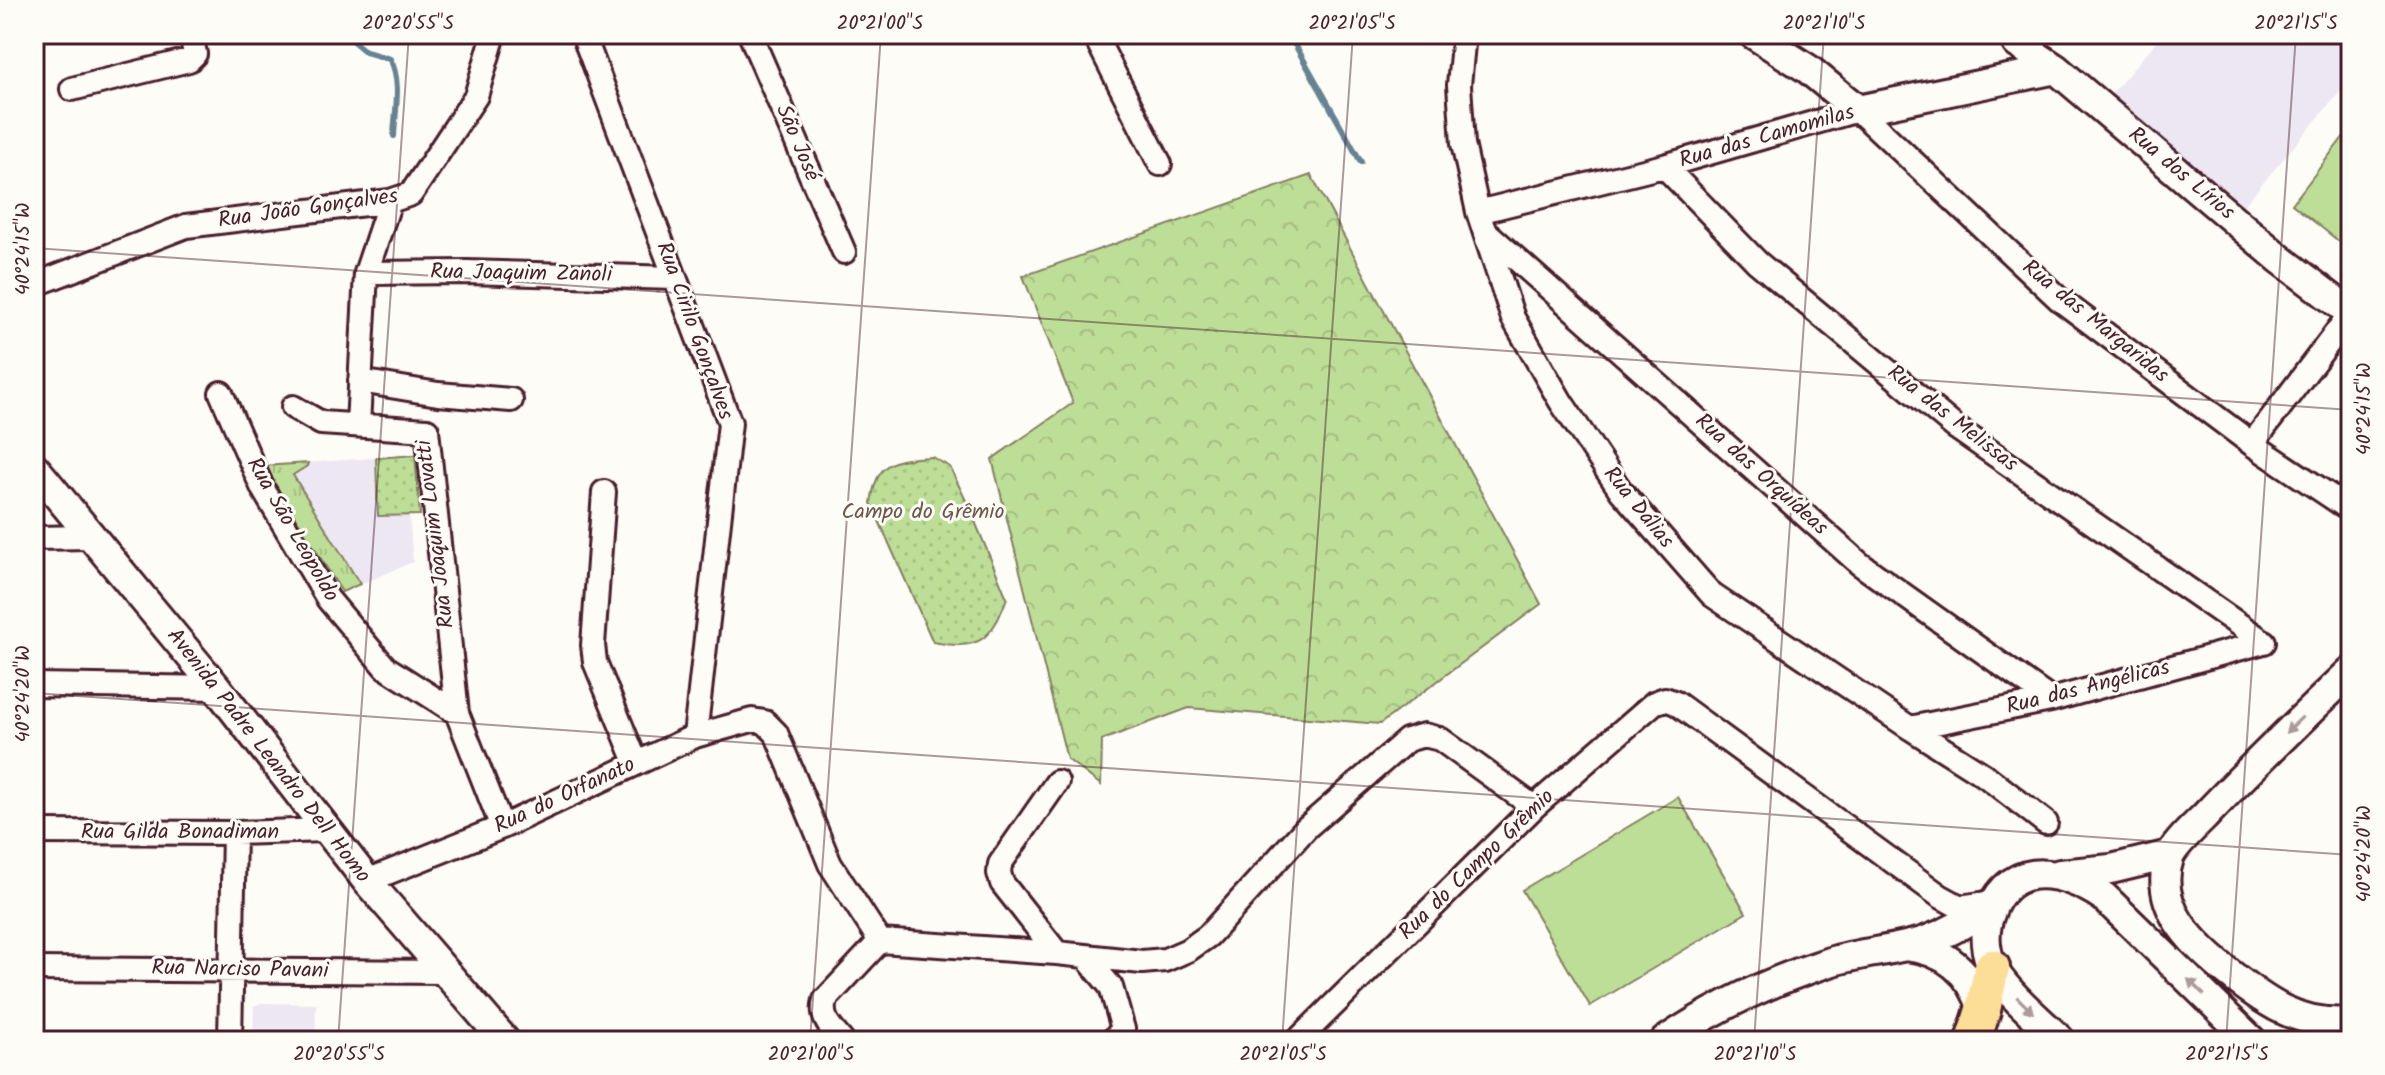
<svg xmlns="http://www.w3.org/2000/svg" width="2385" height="1075" font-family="Kalam,sans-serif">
  <defs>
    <pattern id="grass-tufts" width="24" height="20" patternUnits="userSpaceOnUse" patternTransform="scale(2)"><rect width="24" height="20" fill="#bdde97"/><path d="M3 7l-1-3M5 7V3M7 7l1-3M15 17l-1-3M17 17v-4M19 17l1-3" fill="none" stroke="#a4be82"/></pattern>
    <pattern id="forest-crowns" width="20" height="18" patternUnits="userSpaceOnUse" patternTransform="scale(2)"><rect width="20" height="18" fill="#bdde97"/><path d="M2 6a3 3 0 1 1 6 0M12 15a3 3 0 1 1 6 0" fill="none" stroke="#a4be82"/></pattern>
    <pattern id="park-dots" width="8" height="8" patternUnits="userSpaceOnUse" patternTransform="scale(2)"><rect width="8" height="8" fill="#bdde97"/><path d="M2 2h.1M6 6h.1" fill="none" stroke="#a4be82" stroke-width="1.8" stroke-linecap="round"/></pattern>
  </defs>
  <rect width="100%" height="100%" fill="#fdfcf7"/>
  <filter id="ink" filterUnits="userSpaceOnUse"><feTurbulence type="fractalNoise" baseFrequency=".0125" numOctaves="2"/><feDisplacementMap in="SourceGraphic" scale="16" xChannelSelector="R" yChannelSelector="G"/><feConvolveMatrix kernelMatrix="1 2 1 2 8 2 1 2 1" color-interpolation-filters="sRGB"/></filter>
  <g filter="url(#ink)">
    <!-- built -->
    <path fill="#ece7f2" d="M 2163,34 L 2351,34 L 2351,79 L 2239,211 L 2108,98 Z
      M 415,455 L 420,515 L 409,516 L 413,562 L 342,592 L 263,466 Z
      M 261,1003 L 316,1004 L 315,1041 L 253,1041 L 254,1006 Z"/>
    <!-- grass -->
    <path fill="url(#grass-tufts)" stroke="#847e61" stroke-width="2" d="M 308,463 L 307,466 L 293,475 L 360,584 L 342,592 L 263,466 Z"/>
    <!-- forest -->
    <path fill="url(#forest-crowns)" stroke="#847e61" stroke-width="2" d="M 1311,175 L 1541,604 L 1380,724 L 1189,708 L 1102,740 L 1101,785 L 1067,759 L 992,459 L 1073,403 L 1023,276 Z"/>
    <!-- park -->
    <path fill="url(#park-dots)" stroke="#847e61" stroke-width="2" d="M 415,455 L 420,515 L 378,516 L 376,458 Z
      M 932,457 L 950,467 L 969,507 L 1007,598 C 991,640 980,651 933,642 L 871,503 C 877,460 893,459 932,457 Z"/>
    <!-- pitch -->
    <path fill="#bdde97" stroke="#847e61" stroke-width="2" d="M 2351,127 L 2351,251 L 2292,204 Z
      M 1678,797 L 1746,913 L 1590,1006 L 1522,890 Z"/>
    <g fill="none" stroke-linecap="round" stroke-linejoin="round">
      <!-- stream -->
      <path stroke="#668393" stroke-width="6" d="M 349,34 L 354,42 L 366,52 L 390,59 C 402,80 395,112 394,136
        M 1289,34 L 1361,162"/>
      <!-- minor casing -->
      <g stroke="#4a1f2b" stroke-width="28">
        <path id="minor" d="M 583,34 L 730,423 L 695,736
          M 750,34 L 844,252
          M 1094,34 L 1160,164
          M 1464,34 L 1459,85 L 1463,144 L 1478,212 L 1513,318 L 1561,402 L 1621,491 L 1712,595 L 1910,728 L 1987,777 L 2046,823
          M 72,89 L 189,60 L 195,54 L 191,34
          M 1664,166 L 1757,262 L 1955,427 L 2264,642
          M 1478,212 L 1664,166 L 1858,110 L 2059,299 L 2252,444 L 2351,510
          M 1486,232 L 1860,564 L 2051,700
          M 366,273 L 467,272 L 675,278
          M 34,285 L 186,226 L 390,201 L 411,194 L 476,96 L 494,34
          M 360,381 L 438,394 L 511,400
          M 221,393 L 263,489 L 328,599 L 385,667 L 457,713
          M 293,407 L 321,423 L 427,430 L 457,713 L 502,827
          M 358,425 L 366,273 L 390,201
          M 2252,444 L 2351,313
          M 604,492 L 593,645 L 595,662 L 636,762
          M 34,538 L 91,537
          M 34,685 L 217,688
          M 1910,728 L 2051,700 L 2264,642
          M 34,832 L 234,833 L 325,830
          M 367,881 L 502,827 L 695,736 L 752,720 L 765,722 L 776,733 L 830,864 L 880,941 L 1057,953 L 1142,962 L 1165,960 L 1188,950 L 1208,936 L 1306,828 L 1407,740 L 1424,735 L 1440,739 L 1534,807
          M 1057,953 L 1002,883 L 999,873 L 1000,864 L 1057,782
          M 1085,956 L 1111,987 L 1123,1029 L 1112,1041
          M 34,969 L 445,972
          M 230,1041 L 234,833
          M 842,1041 C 830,1027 820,1018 825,1000 L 880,941
          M 1297,1041 L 1534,807 L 1654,703 L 1665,699 L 1676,703 L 1940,896 L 1960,907 L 1994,902"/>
      </g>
      <!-- tertiary casing -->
      <g stroke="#4a1f2b" stroke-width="34">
        <path id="tertiary" d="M 1753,34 L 1808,69 L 1858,110 L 2056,69
          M 2013,34 L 2017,43 L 2056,69 L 2280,259 L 2351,313
          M 34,467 L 217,688 L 367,881 L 505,1041
          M 2060,874 L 2111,869 L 2169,855
          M 1906,946 C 1946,950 1972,973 1983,1010
          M 2350,1022 C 2297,1026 2265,1002 2225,970 C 2192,943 2153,906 2169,858 C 2173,846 2194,827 2204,817 C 2251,767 2301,719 2351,671
          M 1665,1041 C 1715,1007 1773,980 1830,962 C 1861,952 1894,951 1925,941 C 1951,932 1973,919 1994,902
          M 2061,1041 C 2042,1022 2000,988 1991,964 C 1984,947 1984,928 1991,911 C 2012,857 2066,872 2104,897 L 2252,1041"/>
      </g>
      <!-- primary casing -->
      <g stroke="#4a1f2b" stroke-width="40">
        <path id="primary" d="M 1973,1041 L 1983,1010 L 1992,967"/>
      </g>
      <!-- minor -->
      <use href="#minor" stroke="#fdfcf7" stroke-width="22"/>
      <!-- tertiary -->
      <use href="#tertiary" stroke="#fdfcf7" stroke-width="28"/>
      <!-- primary -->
      <use href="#primary" stroke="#fcde96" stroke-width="34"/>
    </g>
    <!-- one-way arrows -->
    <defs><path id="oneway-solid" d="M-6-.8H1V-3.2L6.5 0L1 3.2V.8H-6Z" transform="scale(2)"/></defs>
    <g fill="#ac999b">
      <use href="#oneway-solid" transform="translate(2294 725) rotate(136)"/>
      <use href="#oneway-solid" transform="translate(2196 987) rotate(-136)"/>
      <use href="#oneway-solid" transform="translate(2025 1005) rotate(45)"/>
    </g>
  </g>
  <!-- ticks -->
  <path fill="none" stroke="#4a1f2b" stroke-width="2" stroke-opacity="0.45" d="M 34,248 L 2351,410M 34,693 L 2351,855M 338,1041 L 409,34M 810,1041 L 881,34M 1282,1041 L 1353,34M 1754,1041 L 1824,34M 2226,1041 L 2296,34"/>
  <g text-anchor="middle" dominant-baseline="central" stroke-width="6" stroke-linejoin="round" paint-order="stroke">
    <!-- street labels -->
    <g font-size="22" fill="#4a1f2b" stroke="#fdfcf7">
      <text transform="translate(1767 137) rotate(-16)">Rua das Camomilas</text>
      <text transform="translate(797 143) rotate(67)">São José</text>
      <text transform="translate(2181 174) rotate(40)">Rua dos Lírios</text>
      <text transform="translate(308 209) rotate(-8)">Rua João Gonçalves</text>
      <text transform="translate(521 274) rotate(1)">Rua Joaquim Zanoli</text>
      <text transform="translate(2095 322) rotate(39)">Rua das Margaridas</text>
      <text transform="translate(694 331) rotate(70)">Rua Cirilo Gonçalves</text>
      <text transform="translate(1952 419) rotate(38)">Rua das Melissas</text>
      <text transform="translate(1761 475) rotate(42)">Rua das Orquídeas</text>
      <text transform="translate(1638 508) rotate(51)">Rua Dálias</text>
      <text transform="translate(292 530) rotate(60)">Rua São Leopoldo</text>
      <text transform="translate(436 534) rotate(-97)">Rua Joaquim Lovatti</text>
      <text transform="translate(2088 688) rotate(-14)">Rua das Angélicas</text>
      <text transform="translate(268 756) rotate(52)">Avenida Padre Leandro Dell Homo</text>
      <text transform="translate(565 796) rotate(-25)">Rua do Orfanato</text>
      <text x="180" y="832">Rua Gilda Bonadiman</text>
      <text transform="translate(1477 865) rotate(-44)">Rua do Campo Grêmio</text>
      <text transform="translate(240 970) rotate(1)">Rua Narciso Pavani</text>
    </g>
    <!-- park labels -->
    <g font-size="22" fill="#6c584b" stroke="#fdfcf7">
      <text x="923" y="512">Campo do Grêmio</text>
    </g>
  </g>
  <!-- margin -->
  <rect width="2385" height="1075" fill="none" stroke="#fdfcf7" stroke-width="88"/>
  <rect x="44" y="44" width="2297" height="987" fill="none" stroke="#4a1f2b" stroke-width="3"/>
  <g font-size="20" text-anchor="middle" fill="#4a1f2b">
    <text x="408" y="29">20°20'55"S</text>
    <text x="880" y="29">20°21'00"S</text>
    <text x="1352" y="29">20°21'05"S</text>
    <text x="1824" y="29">20°21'10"S</text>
    <text x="2296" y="29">20°21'15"S</text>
    <text transform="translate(22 249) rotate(-90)" y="7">40°24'15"W</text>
    <text transform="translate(2363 409) rotate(-90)" y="7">40°24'15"W</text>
    <text transform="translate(22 694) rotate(-90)" y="7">40°24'20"W</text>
    <text transform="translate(2363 854) rotate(-90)" y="7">40°24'20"W</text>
    <text x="339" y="1060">20°20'55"S</text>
    <text x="811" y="1060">20°21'00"S</text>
    <text x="1283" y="1060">20°21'05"S</text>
    <text x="1755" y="1060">20°21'10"S</text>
    <text x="2227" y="1060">20°21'15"S</text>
  </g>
</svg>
